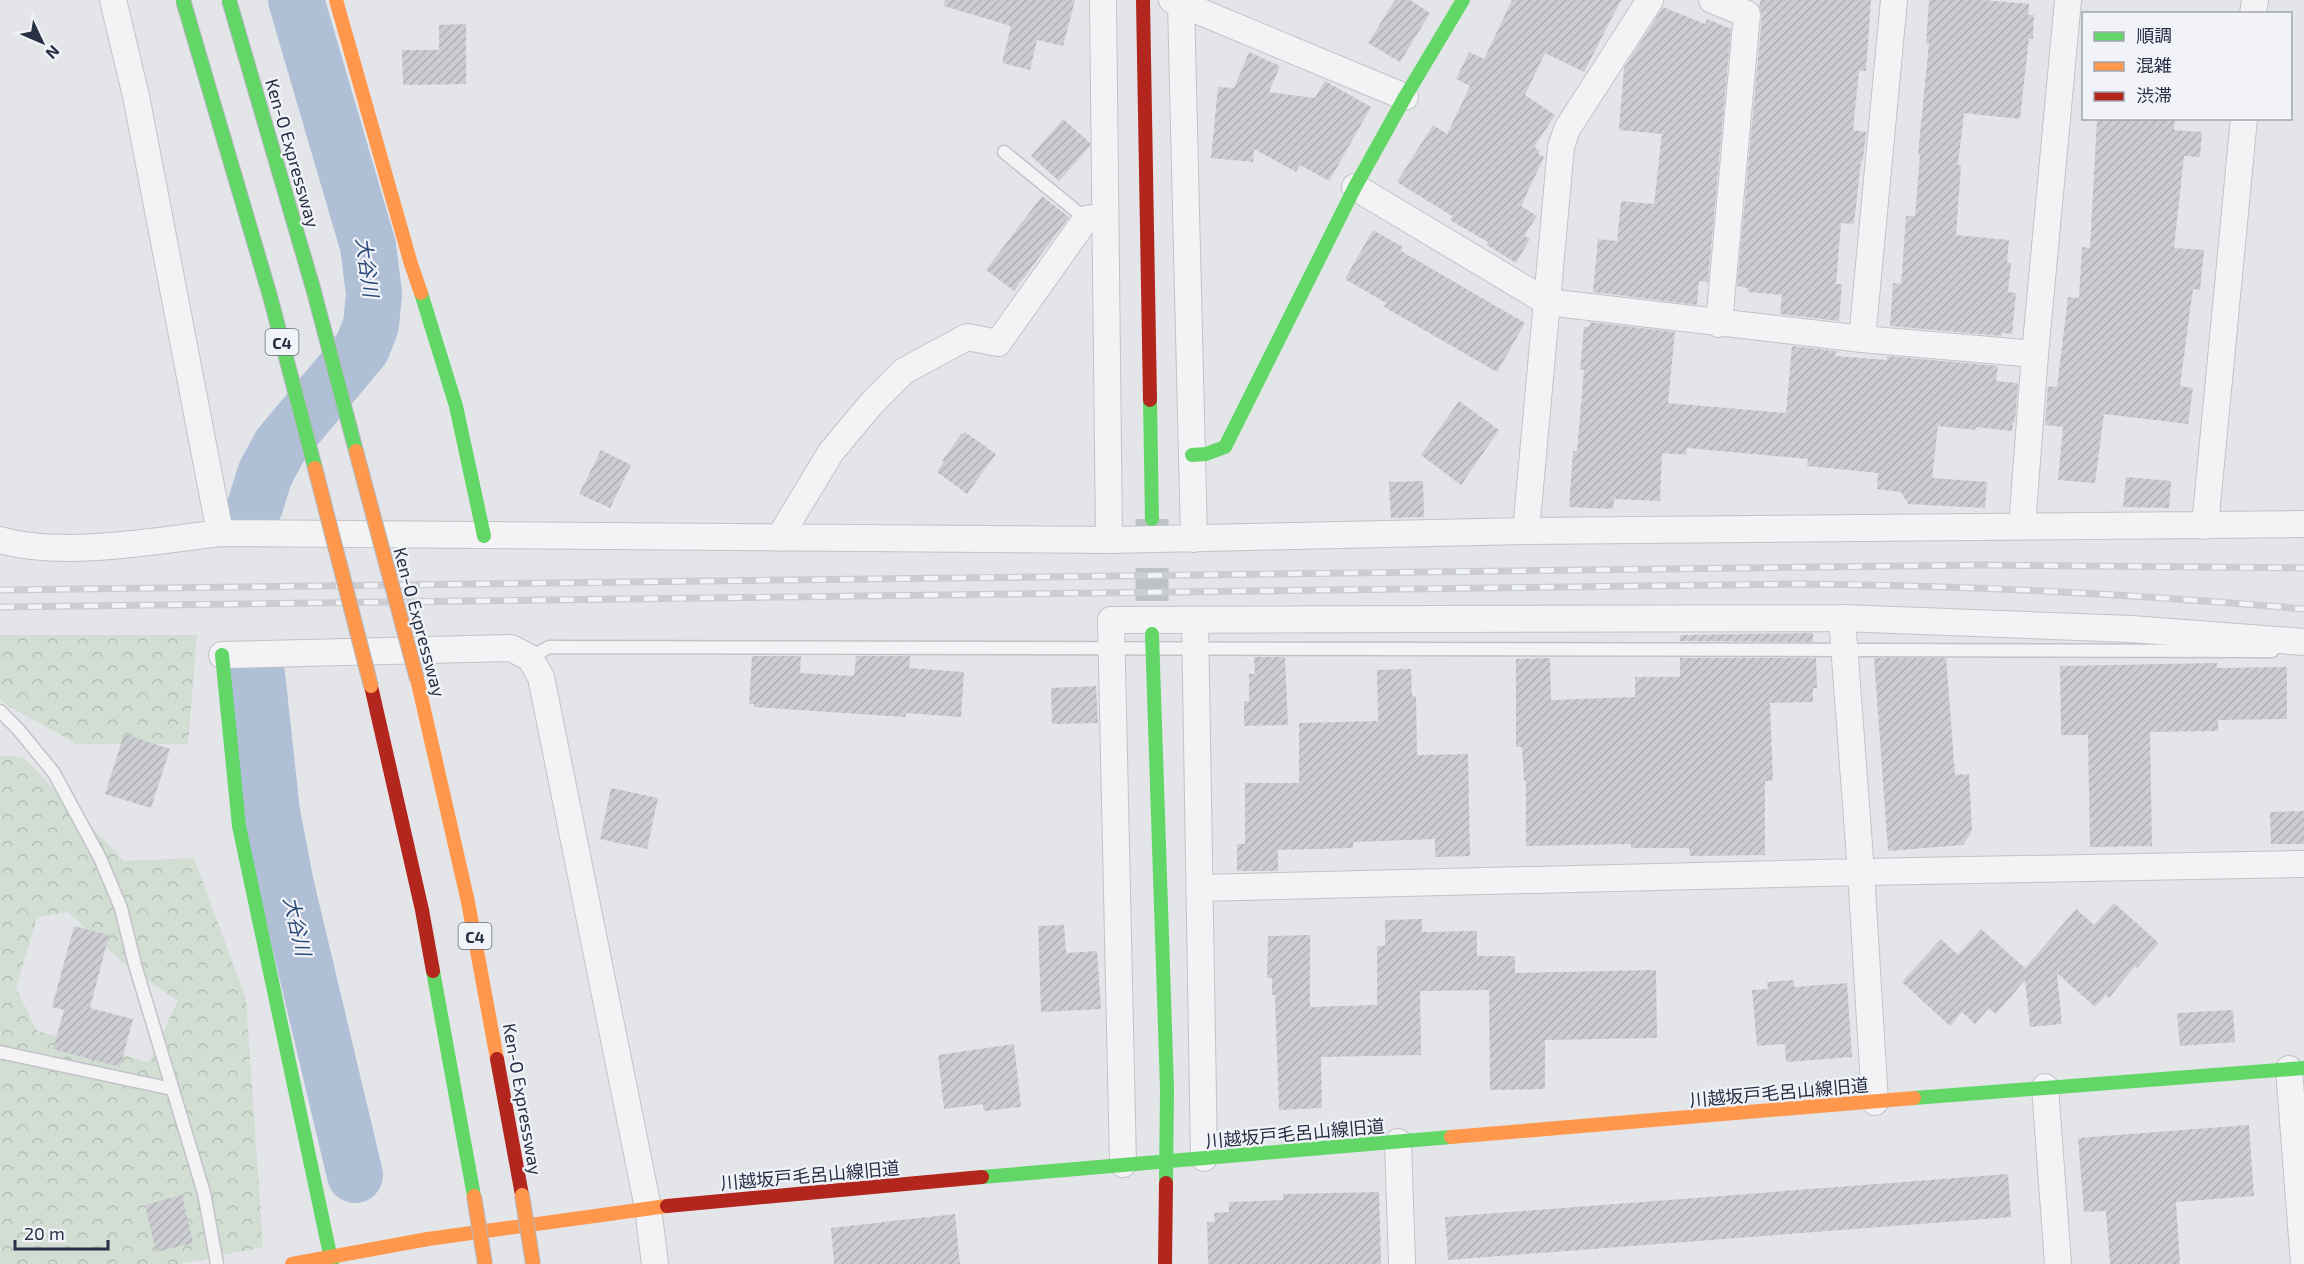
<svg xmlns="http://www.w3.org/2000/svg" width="2304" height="1264" font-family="'Exo 2','Noto Sans JP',sans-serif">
  <defs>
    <pattern id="forest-crowns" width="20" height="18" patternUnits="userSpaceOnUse" patternTransform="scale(1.5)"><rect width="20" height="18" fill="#d2ddd3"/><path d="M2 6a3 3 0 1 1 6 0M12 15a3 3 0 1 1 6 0" fill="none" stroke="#b4beb6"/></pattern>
    <pattern id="building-hatch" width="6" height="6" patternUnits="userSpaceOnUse" patternTransform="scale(1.5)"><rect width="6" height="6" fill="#cbcdd1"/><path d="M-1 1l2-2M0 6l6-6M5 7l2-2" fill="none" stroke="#aeb0b5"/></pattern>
  </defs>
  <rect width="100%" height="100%" fill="#e3e5e9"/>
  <!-- forest -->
  <path fill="url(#forest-crowns)" fill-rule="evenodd" d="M 0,635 L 197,635 L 188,744 L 77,744 L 8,706 L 0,699 Z
    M 0,755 L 24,758 L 124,861 L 194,858 L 246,999 L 263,1247 L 180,1264 L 0,1264 ZM 68,912 L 122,962 L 178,1001 L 149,1062 L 37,1031 L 16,988 L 37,917 Z"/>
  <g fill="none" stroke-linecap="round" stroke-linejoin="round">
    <!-- river -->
    <path stroke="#aebfd6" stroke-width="56" d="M 255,506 L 265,474 L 280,446 L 362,348 L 371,325 L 374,293 L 368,246 L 296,0
      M 257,674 L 272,812 L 286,885 L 355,1175"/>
  </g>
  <!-- building -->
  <path fill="url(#building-hatch)" d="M 945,0 L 1075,0 L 1063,46 L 1037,40 L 1030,70 L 1002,63 L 1011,26 L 944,6 Z
    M 1395,0 L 1410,0 L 1430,13 L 1400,62 L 1368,43 Z
    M 1512,0 L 1621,0 L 1584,72 L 1545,53 L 1525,95 L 1555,115 L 1534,147 L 1540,150 L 1538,154 L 1544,157 L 1521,206 L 1537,216 L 1524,236 L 1530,239 L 1516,263 L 1487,245 L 1488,242 L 1450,220 L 1452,216 L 1397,182 L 1433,125 L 1447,134 L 1470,86 L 1456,79 L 1469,52 L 1484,59 Z
    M 1761,0 L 1871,0 L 1866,71 L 1859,71 L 1853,130 L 1866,132 L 1863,161 L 1861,161 L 1854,224 L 1841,223 L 1836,284 L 1842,284 L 1839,321 L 1780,314 L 1782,295 L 1748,292 L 1748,288 L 1737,286 L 1762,15 L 1759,6 Z
    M 1929,0 L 1984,0 L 2029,4 L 2028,15 L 2034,15 L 2033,39 L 2029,38 L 2020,119 L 1964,113 L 1958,165 L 1961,166 L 1956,235 L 2009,240 L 2007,262 L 2011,263 L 2008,292 L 2016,293 L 2012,334 L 2002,333 L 2002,336 L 1890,326 L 1893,283 L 1901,284 L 1906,216 L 1915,216 L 1920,155 L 1918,154 L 1929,43 L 1926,43 Z
    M 1663,7 L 1705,24 L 1707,19 L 1731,29 L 1708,282 L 1699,281 L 1697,305 L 1593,292 L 1598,239 L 1617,241 L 1621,201 L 1654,204 L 1662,134 L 1619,130 L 1624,68 Z
    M 466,24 L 466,84 L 403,85 L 402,50 L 439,50 L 439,25 Z
    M 1249,52 L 1280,66 L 1269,92 L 1315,98 L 1325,81 L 1371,107 L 1329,181 L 1300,165 L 1296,172 L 1254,149 L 1253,162 L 1211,158 L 1218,87 L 1234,88 Z
    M 2097,118 L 2175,118 L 2174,130 L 2202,132 L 2200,157 L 2184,156 L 2174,248 L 2204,250 L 2200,290 L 2193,289 L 2180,386 L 2193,388 L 2188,424 L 2104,414 L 2095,483 L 2058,480 L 2063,427 L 2045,425 L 2048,386 L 2057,387 L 2068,297 L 2079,298 L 2082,247 L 2090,248 Z
    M 1063,119 L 1090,143 L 1090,146 L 1059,181 L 1031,156 Z
    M 1042,196 L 1069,217 L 1014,291 L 986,270 Z
    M 1373,230 L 1403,247 L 1401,251 L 1525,323 L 1497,372 L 1384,307 L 1386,303 L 1345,279 Z
    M 1590,322 L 1675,332 L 1668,403 L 1786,413 L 1792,346 L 1836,351 L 1835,356 L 1887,360 L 1887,356 L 1998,366 L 1996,381 L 2018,383 L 2015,422 L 2013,422 L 2012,431 L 1976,427 L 1975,430 L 1938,426 L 1932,478 L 1987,482 L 1985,508 L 1908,504 L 1901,492 L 1877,489 L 1878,473 L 1807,466 L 1808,459 L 1687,448 L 1686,455 L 1662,453 L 1660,501 L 1614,499 L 1613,509 L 1569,507 L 1573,451 L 1577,451 L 1584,370 L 1580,370 L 1584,327 L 1589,327 Z
    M 1459,401 L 1499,430 L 1461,485 L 1421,455 Z
    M 965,432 L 996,454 L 967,494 L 937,472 L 944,462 L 942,461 L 962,433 L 963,434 Z
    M 601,450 L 631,465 L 610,508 L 579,494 Z
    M 2126,477 L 2171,481 L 2169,508 L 2123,507 Z
    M 1423,481 L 1424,517 L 1391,518 L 1389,482 Z
    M 1813,633 L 1813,642 L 1680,641 L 1680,635 Z
    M 752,656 L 801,656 L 800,673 L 854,676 L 856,656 L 910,656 L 909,668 L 964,672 L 961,717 L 906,713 L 905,717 L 754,707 L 754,704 L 749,704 Z
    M 1254,657 L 1285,657 L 1288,725 L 1244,726 L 1244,701 L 1249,701 L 1249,674 L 1255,674 Z
    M 1550,658 L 1551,700 L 1635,697 L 1635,677 L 1680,677 L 1680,658 L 1816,658 L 1817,688 L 1813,688 L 1813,702 L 1770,703 L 1773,781 L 1765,781 L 1765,855 L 1690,856 L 1689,848 L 1631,848 L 1631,844 L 1526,846 L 1526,781 L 1524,781 L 1522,747 L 1516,747 L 1516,659 Z
    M 1874,658 L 1946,658 L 1955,775 L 1969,774 L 1972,831 L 1963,845 L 1888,851 Z
    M 2217,663 L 2217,668 L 2287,667 L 2287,719 L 2218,720 L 2218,731 L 2150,732 L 2152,846 L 2090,847 L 2088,735 L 2061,735 L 2060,666 Z
    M 1411,669 L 1412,696 L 1416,696 L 1417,755 L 1468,754 L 1470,856 L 1435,857 L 1435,839 L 1353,842 L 1353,848 L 1278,850 L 1278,871 L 1237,871 L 1237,844 L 1245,844 L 1245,783 L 1299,783 L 1299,723 L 1378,721 L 1377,670 Z
    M 1096,686 L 1098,723 L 1052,724 L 1051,688 Z
    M 124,734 L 170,749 L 151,808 L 105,794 Z
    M 611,788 L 658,798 L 647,849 L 600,839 Z
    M 2304,811 L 2304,844 L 2271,844 L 2270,812 Z
    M 2114,903 L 2159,943 L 2137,968 L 2135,966 L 2109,998 L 2106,995 L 2095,1007 L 2057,973 L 2062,1024 L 2030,1027 L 2025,980 L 1996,1014 L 1989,1008 L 1975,1024 L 1962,1012 L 1950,1026 L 1902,982 L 1941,939 L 1958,955 L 1981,929 L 2025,968 L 2076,909 L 2094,925 Z
    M 1422,919 L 1422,932 L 1477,931 L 1477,956 L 1515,956 L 1515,973 L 1656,970 L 1657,1038 L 1545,1040 L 1545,1089 L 1490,1090 L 1489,990 L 1420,991 L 1421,1055 L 1321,1057 L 1322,1108 L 1279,1110 L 1275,995 L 1272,995 L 1272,978 L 1267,978 L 1268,936 L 1310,935 L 1310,1007 L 1377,1005 L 1377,946 L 1385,946 L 1385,920 Z
    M 1064,925 L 1066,953 L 1097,951 L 1101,1009 L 1041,1012 L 1038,926 Z
    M 74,926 L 109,935 L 90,1008 L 133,1019 L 120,1067 L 53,1049 L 64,1010 L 52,1007 Z
    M 1794,980 L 1794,987 L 1847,983 L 1852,1057 L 1786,1062 L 1785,1044 L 1757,1046 L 1752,990 L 1768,989 L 1767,982 Z
    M 2233,1010 L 2235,1042 L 2180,1046 L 2177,1013 Z
    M 1014,1044 L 1021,1107 L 984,1111 L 983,1104 L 944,1109 L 938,1055 Z
    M 2249,1125 L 2254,1196 L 2176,1202 L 2180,1264 L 2110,1264 L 2106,1211 L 2084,1212 L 2078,1138 Z
    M 2008,1174 L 2011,1217 L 1448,1260 L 1445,1217 Z
    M 1379,1192 L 1381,1264 L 1208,1264 L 1207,1222 L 1215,1222 L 1214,1213 L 1229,1212 L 1229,1202 L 1283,1200 L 1283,1194 Z
    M 182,1195 L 193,1243 L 156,1252 L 145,1205 Z
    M 955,1214 L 960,1264 L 834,1264 L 831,1228 Z"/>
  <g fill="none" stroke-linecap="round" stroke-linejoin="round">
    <!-- secondary-tunnel -->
    <path stroke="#bdc1c8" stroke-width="33" stroke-dasharray="33 16" stroke-linecap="butt" d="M 1152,519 L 1152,634"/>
    <!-- lane casing -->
    <g stroke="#c1c3c7" stroke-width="15">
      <path id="lane" d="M 1004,152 L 1086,219
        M 530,658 L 549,647 L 2272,651
        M 0,711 L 18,729 L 54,773 L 100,858 L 121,908 L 135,965 L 204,1193 L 217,1264
        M 0,1052 L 172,1089"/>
    </g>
    <!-- street casing -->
    <g stroke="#c1c3c7" stroke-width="28">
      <path id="street" d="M 113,0 L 136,96 L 220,533 L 1109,540
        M 1103,0 L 1109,540 L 1526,531 L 2304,524
        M 1172,0 L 1405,97
        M 1712,0 L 1747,14 L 1719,324
        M 1181,4 L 1194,539
        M 2253,14 L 2255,0
        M 1355,187 L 1547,302 L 1862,339 L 2035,354
        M 1862,339 L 1894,0
        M 2205,526 L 2244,118
        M 2022,527 L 2035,354 L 2068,0
        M 1526,531 L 1561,147 L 1567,129 L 1650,0
        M 779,538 L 831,452 L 872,403 L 904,371 L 967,337 L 998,343 L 1086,219 L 1105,216
        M 0,540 C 62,558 155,541 220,533
        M 1842,618 L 1861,872 L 1875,1102
        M 1195,620 L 1204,1158
        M 222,655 L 511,648 L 530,658 L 541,677 L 648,1208 L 655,1264
        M 1199,888 L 1861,872 L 2304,864
        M 2289,1069 L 2304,1264
        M 2045,1087 L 2058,1264
        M 1398,1142 L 1402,1264
        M 1123,1164 L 1111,620 L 1842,618 L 2131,629 L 2304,642"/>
    </g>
    <!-- lane -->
    <use href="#lane" stroke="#f3f3f5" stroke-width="12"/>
    <!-- street -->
    <use href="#street" stroke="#f3f3f5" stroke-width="26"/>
    <!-- fast -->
    <path stroke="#63d668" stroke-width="14" d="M 421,293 L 456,406 L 484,536
      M 1150,400 L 1152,519
      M 1192,455 L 1206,454 L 1225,447 L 1355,187 L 1405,97 L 1463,0
      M 1152,634 L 1167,1088 L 1166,1183
      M 222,655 L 239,826 L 332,1264
      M 433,971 L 474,1196
      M 1914,1098 L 2304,1068
      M 982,1177 L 1451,1137"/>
    <!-- slow -->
    <path stroke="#ff974d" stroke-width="14" d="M 336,0 L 411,264 L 421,293
      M 417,679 L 468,902 L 497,1059
      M 1451,1137 L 1914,1098
      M 292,1264 L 428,1239 L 667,1206"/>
    <!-- jam -->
    <path stroke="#b3261e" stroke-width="14" d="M 1143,0 L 1150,400
      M 371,686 L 422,910 L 433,971
      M 497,1059 L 522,1195
      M 667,1206 L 982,1177
      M 1165,1264 L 1166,1183"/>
    <!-- rail casing -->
    <g stroke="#cbcdd0" stroke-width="7">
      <path id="rail" d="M 0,590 L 1979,565 L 2304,568
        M 0,607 L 1793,584 C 1964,585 2134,594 2304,609"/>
    </g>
    <!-- rail -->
    <use href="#rail" stroke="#f1f3f8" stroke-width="4.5" stroke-dasharray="14" stroke-linecap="butt"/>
    <!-- fast-bridge casing -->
    <g stroke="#b5b8be" stroke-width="16" stroke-linecap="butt">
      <path id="fast-bridge" d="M 183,0 L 270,296 L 315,468
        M 229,0 L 313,288 L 356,451"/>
    </g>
    <!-- slow-bridge casing -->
    <g stroke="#b5b8be" stroke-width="16" stroke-linecap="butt">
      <path id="slow-bridge" d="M 356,451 L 417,679
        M 315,468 L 371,686
        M 522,1195 L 533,1264
        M 474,1196 L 485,1264"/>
    </g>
    <!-- fast-bridge -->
    <use href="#fast-bridge" stroke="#63d668" stroke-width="14"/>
    <!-- slow-bridge -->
    <use href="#slow-bridge" stroke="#ff974d" stroke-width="14"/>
  </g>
  <g text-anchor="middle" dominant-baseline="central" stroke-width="4.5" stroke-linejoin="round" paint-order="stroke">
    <!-- shield labels -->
    <g fill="#f1f3f8" stroke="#646a7a" stroke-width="1.5">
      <rect x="265.5" y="329" width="33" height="26" rx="4.5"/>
      <rect x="458.5" y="923" width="33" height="26" rx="4.5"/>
    </g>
    <g font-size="16" font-weight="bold" fill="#273044">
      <text x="282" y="342">C4</text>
      <text x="475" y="936">C4</text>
    </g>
    <!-- street labels -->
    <g font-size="18" fill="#273044" stroke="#f1f3f8">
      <text transform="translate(293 153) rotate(74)">Ken-O Expressway</text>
      <text transform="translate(420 622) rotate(75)">Ken-O Expressway</text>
      <text transform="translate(1779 1092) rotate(-5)">川越坂戸毛呂山線旧道</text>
      <text transform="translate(523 1099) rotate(80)">Ken-O Expressway</text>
      <text transform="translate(1295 1133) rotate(-5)">川越坂戸毛呂山線旧道</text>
      <text transform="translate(810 1175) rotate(-5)">川越坂戸毛呂山線旧道</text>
    </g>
    <!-- water labels -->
    <g font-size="20" font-style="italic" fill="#2d4c7c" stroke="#f1f3f8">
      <text transform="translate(368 267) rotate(82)">大谷川</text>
      <text transform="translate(298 926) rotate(77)">大谷川</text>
    </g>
  </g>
  <!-- legend -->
  <rect x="2082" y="12" width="210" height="108" fill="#f1f3f8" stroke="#a0a5b0" stroke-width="1.5"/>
  <rect x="2094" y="32" width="30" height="9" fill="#63d668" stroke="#a0a5b0" stroke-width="1.5"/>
  <text x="2136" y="42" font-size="18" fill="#273044">順調</text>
  <rect x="2094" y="62" width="30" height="9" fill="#ff974d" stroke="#a0a5b0" stroke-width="1.5"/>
  <text x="2136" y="72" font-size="18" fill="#273044">混雑</text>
  <rect x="2094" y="92" width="30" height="9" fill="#b3261e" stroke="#a0a5b0" stroke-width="1.5"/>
  <text x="2136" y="102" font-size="18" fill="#273044">渋滞</text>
  <!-- north arrow -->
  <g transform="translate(42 42) rotate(134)" stroke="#f1f3f8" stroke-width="4.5" paint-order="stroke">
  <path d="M0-4.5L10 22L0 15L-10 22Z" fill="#273044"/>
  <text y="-9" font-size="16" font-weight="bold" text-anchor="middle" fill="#273044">N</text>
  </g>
  <!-- scale -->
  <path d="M15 1240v9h93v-9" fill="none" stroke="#273044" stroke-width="3"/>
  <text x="24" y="1240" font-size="18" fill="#273044" stroke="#f1f3f8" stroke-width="4.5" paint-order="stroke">20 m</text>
</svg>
